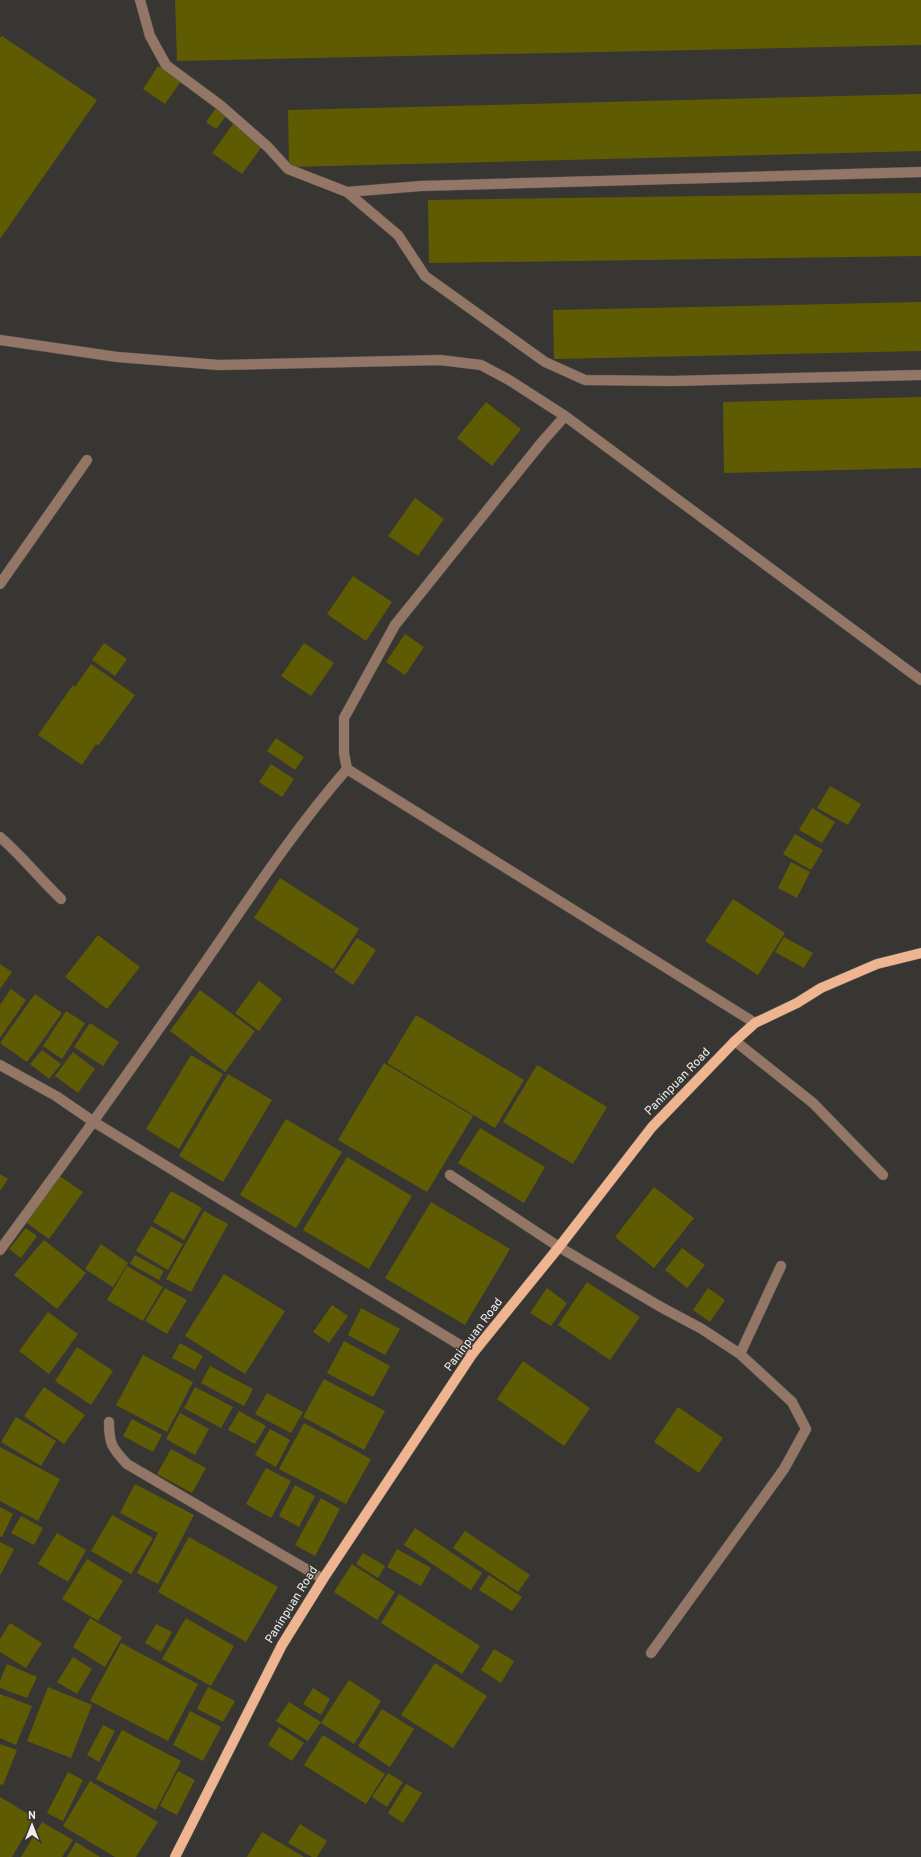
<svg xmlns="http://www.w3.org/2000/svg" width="921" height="1857" font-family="Overpass,sans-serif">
  <rect width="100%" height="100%" fill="#383633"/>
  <!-- building -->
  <path fill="#5f5b02" d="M 175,0 L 921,0 L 921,45 L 177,61 Z
    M 2,36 L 97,100 L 0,239 L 0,38 Z
    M 158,66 L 181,81 L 165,104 L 143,89 Z
    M 921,94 L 921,151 L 289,167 L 288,110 Z
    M 216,108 L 226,116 L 216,129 L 206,122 Z
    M 233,124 L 263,145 L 242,174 L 212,153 Z
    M 921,193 L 921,256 L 429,263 L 428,200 Z
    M 921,302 L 921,351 L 554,359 L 553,310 Z
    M 921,397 L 921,468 L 724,473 L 723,402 Z
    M 486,402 L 521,429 L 492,466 L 457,438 Z
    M 415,498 L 444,519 L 418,556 L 388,536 Z
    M 353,576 L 392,602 L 366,641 L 327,614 Z
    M 405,634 L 424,647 L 405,675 L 386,662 Z
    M 104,643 L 127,659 L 115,676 L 92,660 Z
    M 304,643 L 334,663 L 311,696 L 281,676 Z
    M 91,664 L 135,695 L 98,746 L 96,744 L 82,765 L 38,735 L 73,685 L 75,687 Z
    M 276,738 L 304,757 L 295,770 L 267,751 Z
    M 271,764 L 294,779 L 282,797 L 259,782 Z
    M 830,786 L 861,804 L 848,825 L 817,808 Z
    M 812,808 L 835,822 L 822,843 L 799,830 Z
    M 795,834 L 823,850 L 811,870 L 783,854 Z
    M 791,862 L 810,872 L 797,898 L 778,888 Z
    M 280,878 L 359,929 L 333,969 L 254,918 Z
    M 733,899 L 785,933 L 758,975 L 705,941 Z
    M 98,935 L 140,967 L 107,1009 L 65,977 Z
    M 784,937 L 813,953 L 804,968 L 775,952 Z
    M 357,938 L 376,950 L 353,985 L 334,972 Z
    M 0,964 L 12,972 L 0,989 Z
    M 259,981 L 282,999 L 259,1031 L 235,1013 Z
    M 11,989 L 26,1000 L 0,1038 L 0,1005 Z
    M 200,990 L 255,1031 L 225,1072 L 170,1031 Z
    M 35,994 L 62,1013 L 27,1062 L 0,1043 Z
    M 66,1011 L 85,1023 L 62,1059 L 43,1046 Z
    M 416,1015 L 524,1080 L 495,1128 L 387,1063 Z
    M 90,1023 L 119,1042 L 103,1066 L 74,1047 Z
    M 42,1050 L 61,1064 L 49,1079 L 30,1064 Z
    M 73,1052 L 95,1069 L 78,1093 L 55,1076 Z
    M 191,1055 L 223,1074 L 179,1149 L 146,1129 Z
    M 384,1063 L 473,1116 L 427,1192 L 338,1140 Z
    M 537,1065 L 607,1107 L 573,1164 L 503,1122 Z
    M 228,1074 L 272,1100 L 223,1182 L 179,1156 Z
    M 286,1119 L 342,1152 L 296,1228 L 240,1195 Z
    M 480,1128 L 545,1167 L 524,1203 L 458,1163 Z
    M 347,1157 L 412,1196 L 369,1269 L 303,1230 Z
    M 0,1174 L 8,1179 L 0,1191 Z
    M 58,1175 L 83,1192 L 49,1239 L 24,1221 Z
    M 654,1187 L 694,1218 L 654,1268 L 615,1237 Z
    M 171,1191 L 202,1208 L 184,1240 L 153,1222 Z
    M 431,1202 L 510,1249 L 465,1325 L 385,1278 Z
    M 204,1211 L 228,1224 L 191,1292 L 166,1279 Z
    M 151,1226 L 183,1244 L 168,1270 L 136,1251 Z
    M 26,1228 L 37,1236 L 21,1258 L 9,1249 Z
    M 44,1240 L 86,1273 L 57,1309 L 14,1275 Z
    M 101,1244 L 128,1263 L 113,1287 L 85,1269 Z
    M 682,1248 L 705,1265 L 687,1288 L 665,1270 Z
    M 135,1255 L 164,1271 L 159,1280 L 130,1264 Z
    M 127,1266 L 163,1287 L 143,1321 L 107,1300 Z
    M 224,1274 L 285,1311 L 245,1374 L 185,1336 Z
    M 587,1282 L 640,1317 L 610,1360 L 558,1325 Z
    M 165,1288 L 187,1300 L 167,1334 L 145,1321 Z
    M 547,1288 L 567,1303 L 551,1326 L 530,1313 Z
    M 708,1288 L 725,1300 L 710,1322 L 693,1310 Z
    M 332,1305 L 348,1316 L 329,1343 L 313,1332 Z
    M 361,1308 L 400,1329 L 385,1355 L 348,1335 Z
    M 48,1312 L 78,1334 L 49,1374 L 19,1351 Z
    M 344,1341 L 390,1366 L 373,1397 L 327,1373 Z
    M 180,1343 L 203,1356 L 195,1370 L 172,1358 Z
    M 77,1347 L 113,1371 L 91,1405 L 55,1381 Z
    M 143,1355 L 193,1382 L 167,1432 L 116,1405 Z
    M 523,1361 L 590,1408 L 564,1446 L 497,1399 Z
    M 210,1366 L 253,1389 L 244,1406 L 201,1383 Z
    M 324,1379 L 385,1411 L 364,1450 L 303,1417 Z
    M 44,1387 L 85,1415 L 64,1444 L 24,1416 Z
    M 195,1387 L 233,1407 L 221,1428 L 184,1408 Z
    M 267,1393 L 303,1412 L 291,1433 L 255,1414 Z
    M 678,1407 L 723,1438 L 699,1473 L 654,1442 Z
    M 239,1411 L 266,1426 L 255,1444 L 228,1430 Z
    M 180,1413 L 209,1429 L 195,1455 L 166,1439 Z
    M 16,1417 L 56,1441 L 41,1466 L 1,1442 Z
    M 132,1419 L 162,1435 L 153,1452 L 123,1436 Z
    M 304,1423 L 371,1459 L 346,1504 L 279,1469 Z
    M 270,1429 L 290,1440 L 276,1467 L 255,1455 Z
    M 0,1447 L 60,1479 L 38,1521 L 0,1501 Z
    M 171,1449 L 206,1468 L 192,1493 L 157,1474 Z
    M 266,1468 L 291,1481 L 271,1518 L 246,1504 Z
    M 135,1484 L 194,1515 L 158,1584 L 137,1573 L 158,1533 L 120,1513 Z
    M 295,1485 L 315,1496 L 299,1527 L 279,1516 Z
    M 321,1498 L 340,1509 L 315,1556 L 295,1545 Z
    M 0,1507 L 13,1514 L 2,1537 L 0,1536 Z
    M 112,1515 L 153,1538 L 131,1574 L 91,1551 Z
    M 21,1516 L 43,1528 L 34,1545 L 11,1533 Z
    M 415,1528 L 482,1573 L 471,1590 L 404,1545 Z
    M 465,1531 L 530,1575 L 518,1592 L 453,1548 Z
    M 57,1533 L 86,1550 L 68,1582 L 38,1564 Z
    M 189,1537 L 278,1587 L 246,1642 L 158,1592 Z
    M 0,1542 L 14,1549 L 0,1576 Z
    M 397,1549 L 431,1568 L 421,1586 L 387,1567 Z
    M 363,1553 L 385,1566 L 378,1578 L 356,1564 Z
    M 87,1559 L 123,1581 L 98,1621 L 62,1599 Z
    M 352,1564 L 395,1592 L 377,1620 L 334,1592 Z
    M 489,1575 L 522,1597 L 512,1611 L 479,1590 Z
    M 399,1594 L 480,1646 L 462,1674 L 381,1623 Z
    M 90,1618 L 122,1637 L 105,1667 L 73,1647 Z
    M 186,1618 L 234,1646 L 211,1686 L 162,1659 Z
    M 10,1623 L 42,1643 L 26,1668 L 0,1652 L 0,1639 Z
    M 156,1624 L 172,1632 L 161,1652 L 145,1643 Z
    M 121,1643 L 198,1684 L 168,1741 L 90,1701 Z
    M 494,1649 L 514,1661 L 501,1683 L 481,1670 Z
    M 73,1657 L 92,1669 L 77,1694 L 57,1682 Z
    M 435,1663 L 487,1696 L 453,1748 L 401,1715 Z
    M 7,1664 L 37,1677 L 27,1698 L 0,1688 L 0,1681 Z
    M 349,1680 L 381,1701 L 354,1744 L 321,1723 Z
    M 48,1687 L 92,1705 L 71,1758 L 27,1741 Z
    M 208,1687 L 235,1701 L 223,1722 L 197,1709 Z
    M 313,1688 L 330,1699 L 321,1715 L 303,1704 Z
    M 0,1694 L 32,1706 L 16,1745 L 0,1738 Z
    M 289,1702 L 321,1722 L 308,1741 L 276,1721 Z
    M 382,1709 L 414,1729 L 390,1767 L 358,1746 Z
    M 190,1711 L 221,1727 L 203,1761 L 173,1745 Z
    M 103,1725 L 115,1731 L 99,1762 L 87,1755 Z
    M 279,1727 L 304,1743 L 292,1761 L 268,1745 Z
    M 122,1730 L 181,1761 L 156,1810 L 96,1779 Z
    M 323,1735 L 385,1774 L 366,1804 L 304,1765 Z
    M 0,1744 L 17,1750 L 3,1785 L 0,1784 Z
    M 178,1771 L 195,1780 L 177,1815 L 160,1806 Z
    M 68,1772 L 83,1780 L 63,1821 L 47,1813 Z
    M 388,1773 L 403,1782 L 387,1807 L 372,1797 Z
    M 90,1781 L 158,1822 L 136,1857 L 115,1857 L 63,1826 Z
    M 406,1784 L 422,1793 L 403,1823 L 388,1813 Z
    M 0,1797 L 35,1818 L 12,1857 L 0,1857 Z
    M 42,1822 L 73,1840 L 62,1857 L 21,1857 Z
    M 300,1824 L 327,1841 L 317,1857 L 312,1857 L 288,1843 Z
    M 262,1832 L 304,1857 L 247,1857 Z
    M 76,1842 L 100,1857 L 67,1857 Z"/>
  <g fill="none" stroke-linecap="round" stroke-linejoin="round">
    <!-- minor casing -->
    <g stroke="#555351" stroke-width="11">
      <path id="minor" d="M 140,0 L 150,36 L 166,65 L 220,105 L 268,147 L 288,169 L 347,192
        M 921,172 L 421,186 L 347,192 L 398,235 L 425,276 L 545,362 L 585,380 L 672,381 L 921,375
        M 0,340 L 117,357 L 219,365 L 440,360 L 481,365 L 509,380 L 565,416 L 921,680
        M 0,584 L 87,460
        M 347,769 L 344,753 L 344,718 L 395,625 L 542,442 L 565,416
        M 0,837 C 22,856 40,879 61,899
        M 735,1041 L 813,1103 L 883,1175
        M 0,1065 L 56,1096 L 94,1122 L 473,1353
        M 450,1175 L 559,1247 L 659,1306 L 702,1329 L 740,1354 L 792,1402 L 806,1429 L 784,1469 L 651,1653
        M 0,1250 C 67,1159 133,1067 197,974 C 245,905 292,832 347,769 L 755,1023
        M 740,1354 L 781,1266
        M 109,1422 C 109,1444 112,1448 127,1464 L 323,1579"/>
    </g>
    <!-- major casing -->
    <g stroke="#555351" stroke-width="11">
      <path id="major" d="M 175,1857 L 282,1645 L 323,1579 L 473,1353 L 559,1247 L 652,1127 L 735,1041 L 755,1023 L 797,1003 L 821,988 L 877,964 L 921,953"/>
    </g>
    <!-- minor -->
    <use href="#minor" stroke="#937665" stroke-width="10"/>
    <!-- major -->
    <use href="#major" stroke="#eeb590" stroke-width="10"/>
  </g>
  <g text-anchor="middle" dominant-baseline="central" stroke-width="3" stroke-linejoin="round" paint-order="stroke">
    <!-- street labels -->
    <g font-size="12" fill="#eeedec" stroke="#383633">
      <text transform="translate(678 1082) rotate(-46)">Paninpuan Road</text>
      <text transform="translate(474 1335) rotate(-53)">Paninpuan Road</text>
      <text transform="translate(292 1605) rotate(-58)">Paninpuan Road</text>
    </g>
  </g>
  <!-- north arrow -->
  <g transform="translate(32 1825)" stroke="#383633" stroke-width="3" paint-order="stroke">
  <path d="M0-3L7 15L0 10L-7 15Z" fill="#eeedec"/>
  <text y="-6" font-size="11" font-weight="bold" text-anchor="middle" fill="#eeedec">N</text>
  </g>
</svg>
